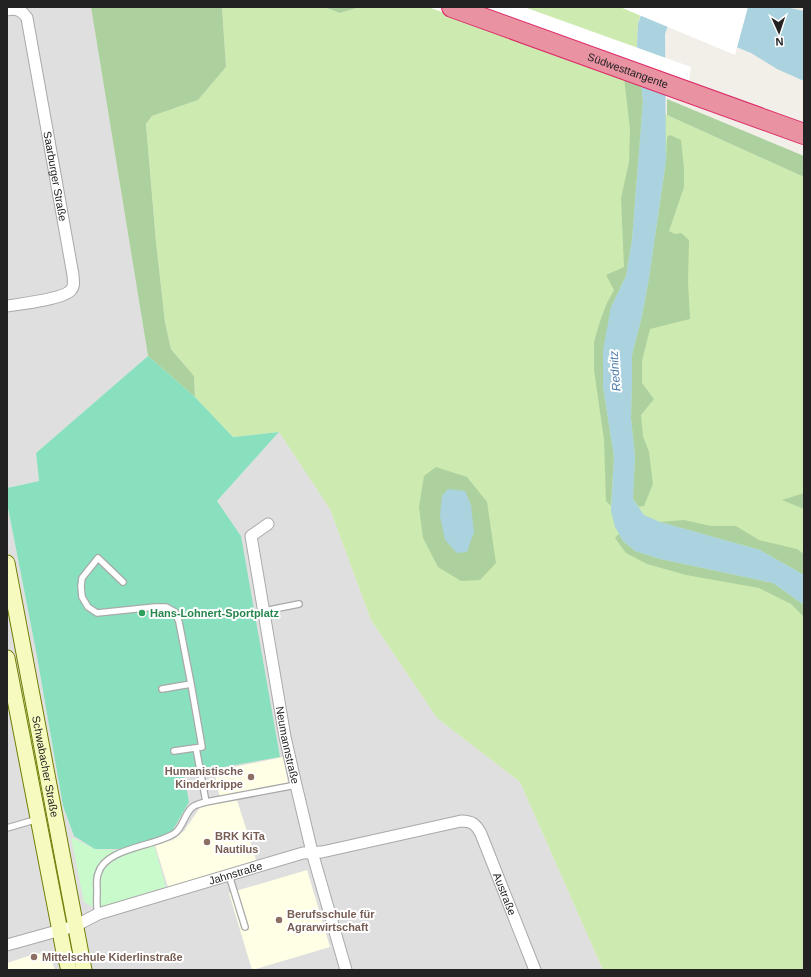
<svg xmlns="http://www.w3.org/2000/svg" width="811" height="977" font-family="Helvetica,sans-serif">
  <rect width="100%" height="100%" fill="#f2efe9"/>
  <!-- residential -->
  <path fill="#e0dfdf" d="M 7,7 L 91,7 L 148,356 L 36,453 L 39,481 L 7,488 Z
    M 279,432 L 330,509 L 371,620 L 437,718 L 520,782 L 603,970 L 7,970 L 7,503 L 36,651 L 63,806 L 74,836 L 189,802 L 184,774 L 241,536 L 217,501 Z"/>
  <!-- education -->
  <path fill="#ffffe5" d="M 283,757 L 288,783 L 220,798 L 214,771 Z
    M 237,800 L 256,860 L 168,887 L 155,845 L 173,840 L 184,831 L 201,806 Z
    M 307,870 L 330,947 L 252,970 L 229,893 Z
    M 38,953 L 52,962 L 55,970 L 7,970 L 7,963 Z"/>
  <!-- grass -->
  <path fill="#cdebb0" d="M 222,7 L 324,7 L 340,13 L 360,7 L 642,7 L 638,24 L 637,45 L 643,101 L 667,115 L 804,177 L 804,970 L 603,970 L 520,782 L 437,718 L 371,620 L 330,509 L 279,432 L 233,437 L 195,397 L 194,376 L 171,349 L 165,322 L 156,242 L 146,124 L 152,116 L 198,100 L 226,67 Z
    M 17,669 L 30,721 L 44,791 L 42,792 L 29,742 Z"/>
  <!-- forest -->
  <path fill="#add19e" d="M 91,7 L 222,7 L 226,67 L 198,100 L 152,116 L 146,124 L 156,242 L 165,322 L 171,349 L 194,376 L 195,397 L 148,356 Z
    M 324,7 L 360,7 L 340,13 Z
    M 624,78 L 641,83 L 643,101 L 632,240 L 626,276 L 611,307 L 603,387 L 614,457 L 611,506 L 606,501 L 604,440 L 594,370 L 594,342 L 600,321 L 607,303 L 614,290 L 606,275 L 624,267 L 621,198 L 629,162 L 630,129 Z
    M 667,99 L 804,156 L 804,177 L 667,115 Z
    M 670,135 L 681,140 L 684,168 L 684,187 L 669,231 L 675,234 L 681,233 L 689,240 L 688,282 L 690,319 L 650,329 L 642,361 L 642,383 L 654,399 L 641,415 L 643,436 L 649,452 L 653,484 L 644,506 L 639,507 L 633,499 L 635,457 L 631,418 L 632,384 L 632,355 L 642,316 L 649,278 L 666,161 L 667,137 Z
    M 436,467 L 467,477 L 487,502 L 496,563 L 480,580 L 461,581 L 438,567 L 423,538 L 419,507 L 424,476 Z
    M 804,493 L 804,509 L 782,500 Z
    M 684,520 L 711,526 L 736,526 L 759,540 L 797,549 L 804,554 L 804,575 L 760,550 L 660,522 Z
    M 619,534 L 623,541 L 635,551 L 660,559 L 773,583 L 804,605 L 804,617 L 791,604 L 759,588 L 686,575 L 647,564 L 626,553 L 615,538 Z"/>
  <!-- park -->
  <path fill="#c8facc" d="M 71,837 L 95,849 L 136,851 L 154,845 L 166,887 L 103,906 L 91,906 L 84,902 Z"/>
  <!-- pitch -->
  <path fill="#88e0be" d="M 148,356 L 195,397 L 233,437 L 279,432 L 217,501 L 241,536 L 280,757 L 184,774 L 189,802 L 171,833 L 129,849 L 95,849 L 74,836 L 63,806 L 36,651 L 7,503 L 7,488 L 39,481 L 36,453 Z"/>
  <!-- water -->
  <path fill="#aad3df" d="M 638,7 L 786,7 L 804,11 L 804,81 L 777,69 L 751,53 L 670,20 L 665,34 L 666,161 L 649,278 L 642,316 L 632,355 L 632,384 L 631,418 L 635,457 L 633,499 L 644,515 L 660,522 L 760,550 L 804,575 L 804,605 L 773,583 L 660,559 L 635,551 L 623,541 L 615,527 L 611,511 L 614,457 L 603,387 L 603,350 L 611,307 L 626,276 L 632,240 L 643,101 L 637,45 L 638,24 L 643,9 Z
    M 448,489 L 465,491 L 471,505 L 474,532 L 467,552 L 457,553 L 445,540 L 440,516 L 442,496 Z"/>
  <!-- pier -->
  <path fill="#fff" d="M 428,7 L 524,7 L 691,67 L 686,100 Z
    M 620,7 L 748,7 L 735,55 Z"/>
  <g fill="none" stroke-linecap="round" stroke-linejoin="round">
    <!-- lane casing -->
    <g stroke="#a9a9a9" stroke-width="8">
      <path id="lane" d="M 123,582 L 98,558 L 82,578 L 81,586 L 82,597 L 88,607 L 97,613 L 155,607 L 166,607 L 175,612 L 179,622 L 191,684 L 162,689
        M 264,611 L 299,604
        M 196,748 L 206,802
        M 174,751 L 202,747 L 191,684
        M 7,828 L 38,819
        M 229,875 L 245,927
        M 98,914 C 96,906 97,898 97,890 C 97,885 96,879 98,874 C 105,847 155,847 175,833 C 184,826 185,811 194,806 C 198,804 202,803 206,802 L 296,785"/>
    </g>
    <!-- street casing -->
    <g stroke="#a9a9a9" stroke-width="13">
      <g id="street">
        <path id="s1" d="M 7,10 C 16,8 22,10 27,18 L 73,275 C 73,280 75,286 71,290 C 64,299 20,304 7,306"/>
        <path id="s2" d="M 268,524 L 251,536 L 285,737 L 296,785 L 312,852 L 346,970"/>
        <path id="s3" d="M 7,945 L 75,926 L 98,914 L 303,853 L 322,852 L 461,821 C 472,821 476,824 481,834 L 535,970"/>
      </g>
    </g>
    <!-- secondary casing -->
    <g stroke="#707d05" stroke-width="17">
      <g id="secondary">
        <path id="s4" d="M 7,563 L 84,970"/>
        <path d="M 7,658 L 64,952 L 69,970"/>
      </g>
    </g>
    <!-- highway casing -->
    <g stroke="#dc2a67" stroke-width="22">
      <g id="highway">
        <path id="s5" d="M 452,7 L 804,134"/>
      </g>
    </g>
    <!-- lane -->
    <use href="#lane" stroke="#fff" stroke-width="5.5"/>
    <!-- street -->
    <use href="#street" stroke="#fff" stroke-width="11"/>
    <!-- secondary -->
    <use href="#secondary" stroke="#f7fabf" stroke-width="15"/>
    <!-- highway -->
    <use href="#highway" stroke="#e892a2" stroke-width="20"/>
  </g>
  <!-- markers -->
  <circle fill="#2e9e5b" stroke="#fff" stroke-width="1.5" cx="142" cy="613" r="4"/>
  <g fill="#8d6e63" stroke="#fff" stroke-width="1.5">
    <circle cx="251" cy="777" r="4"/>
    <circle cx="207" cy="842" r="4"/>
    <circle cx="279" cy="920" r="4"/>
    <circle cx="34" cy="957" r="4"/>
  </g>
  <g text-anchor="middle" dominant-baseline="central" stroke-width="4" stroke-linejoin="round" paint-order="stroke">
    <!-- street labels -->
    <g font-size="11" fill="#222" stroke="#fff">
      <text stroke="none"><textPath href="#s5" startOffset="187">Südwesttangente</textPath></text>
      <text stroke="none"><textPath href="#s1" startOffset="184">Saarburger Straße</textPath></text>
      <text stroke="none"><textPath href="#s2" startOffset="233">Neumannstraße</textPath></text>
      <text stroke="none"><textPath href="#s4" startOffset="207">Schwabacher Straße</textPath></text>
      <text stroke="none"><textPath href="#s3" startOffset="240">Jahnstraße</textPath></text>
      <text stroke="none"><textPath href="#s3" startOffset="562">Austraße</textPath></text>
    </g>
    <!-- leisure labels -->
    <g font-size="11" font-weight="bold" fill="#27864d" stroke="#fff" text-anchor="start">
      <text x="150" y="613">Hans-Lohnert-Sportplatz</text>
    </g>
    <!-- education labels -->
    <g font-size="11" font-weight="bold" fill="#785e54" stroke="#fff" text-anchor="start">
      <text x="243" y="771" text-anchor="end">Humanistische<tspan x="243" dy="13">Kinderkrippe</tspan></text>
      <text x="215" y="836">BRK KiTa<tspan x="215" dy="13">Nautilus</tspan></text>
      <text x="287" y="914">Berufsschule für<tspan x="287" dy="13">Agrarwirtschaft</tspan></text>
      <text x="42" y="957">Mittelschule Kiderlinstraße</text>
    </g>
    <!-- water labels -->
    <g font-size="12" font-style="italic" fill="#4a7aab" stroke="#fff">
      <text transform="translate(615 371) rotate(-94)">Rednitz</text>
    </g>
  </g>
  <!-- border -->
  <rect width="811" height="977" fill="none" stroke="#222222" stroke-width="16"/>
  <!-- north arrow -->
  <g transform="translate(779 32) rotate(177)" stroke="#ffffff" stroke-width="3" paint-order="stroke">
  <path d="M0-3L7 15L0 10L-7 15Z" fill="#222222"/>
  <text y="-6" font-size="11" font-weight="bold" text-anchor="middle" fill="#222222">N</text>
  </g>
</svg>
